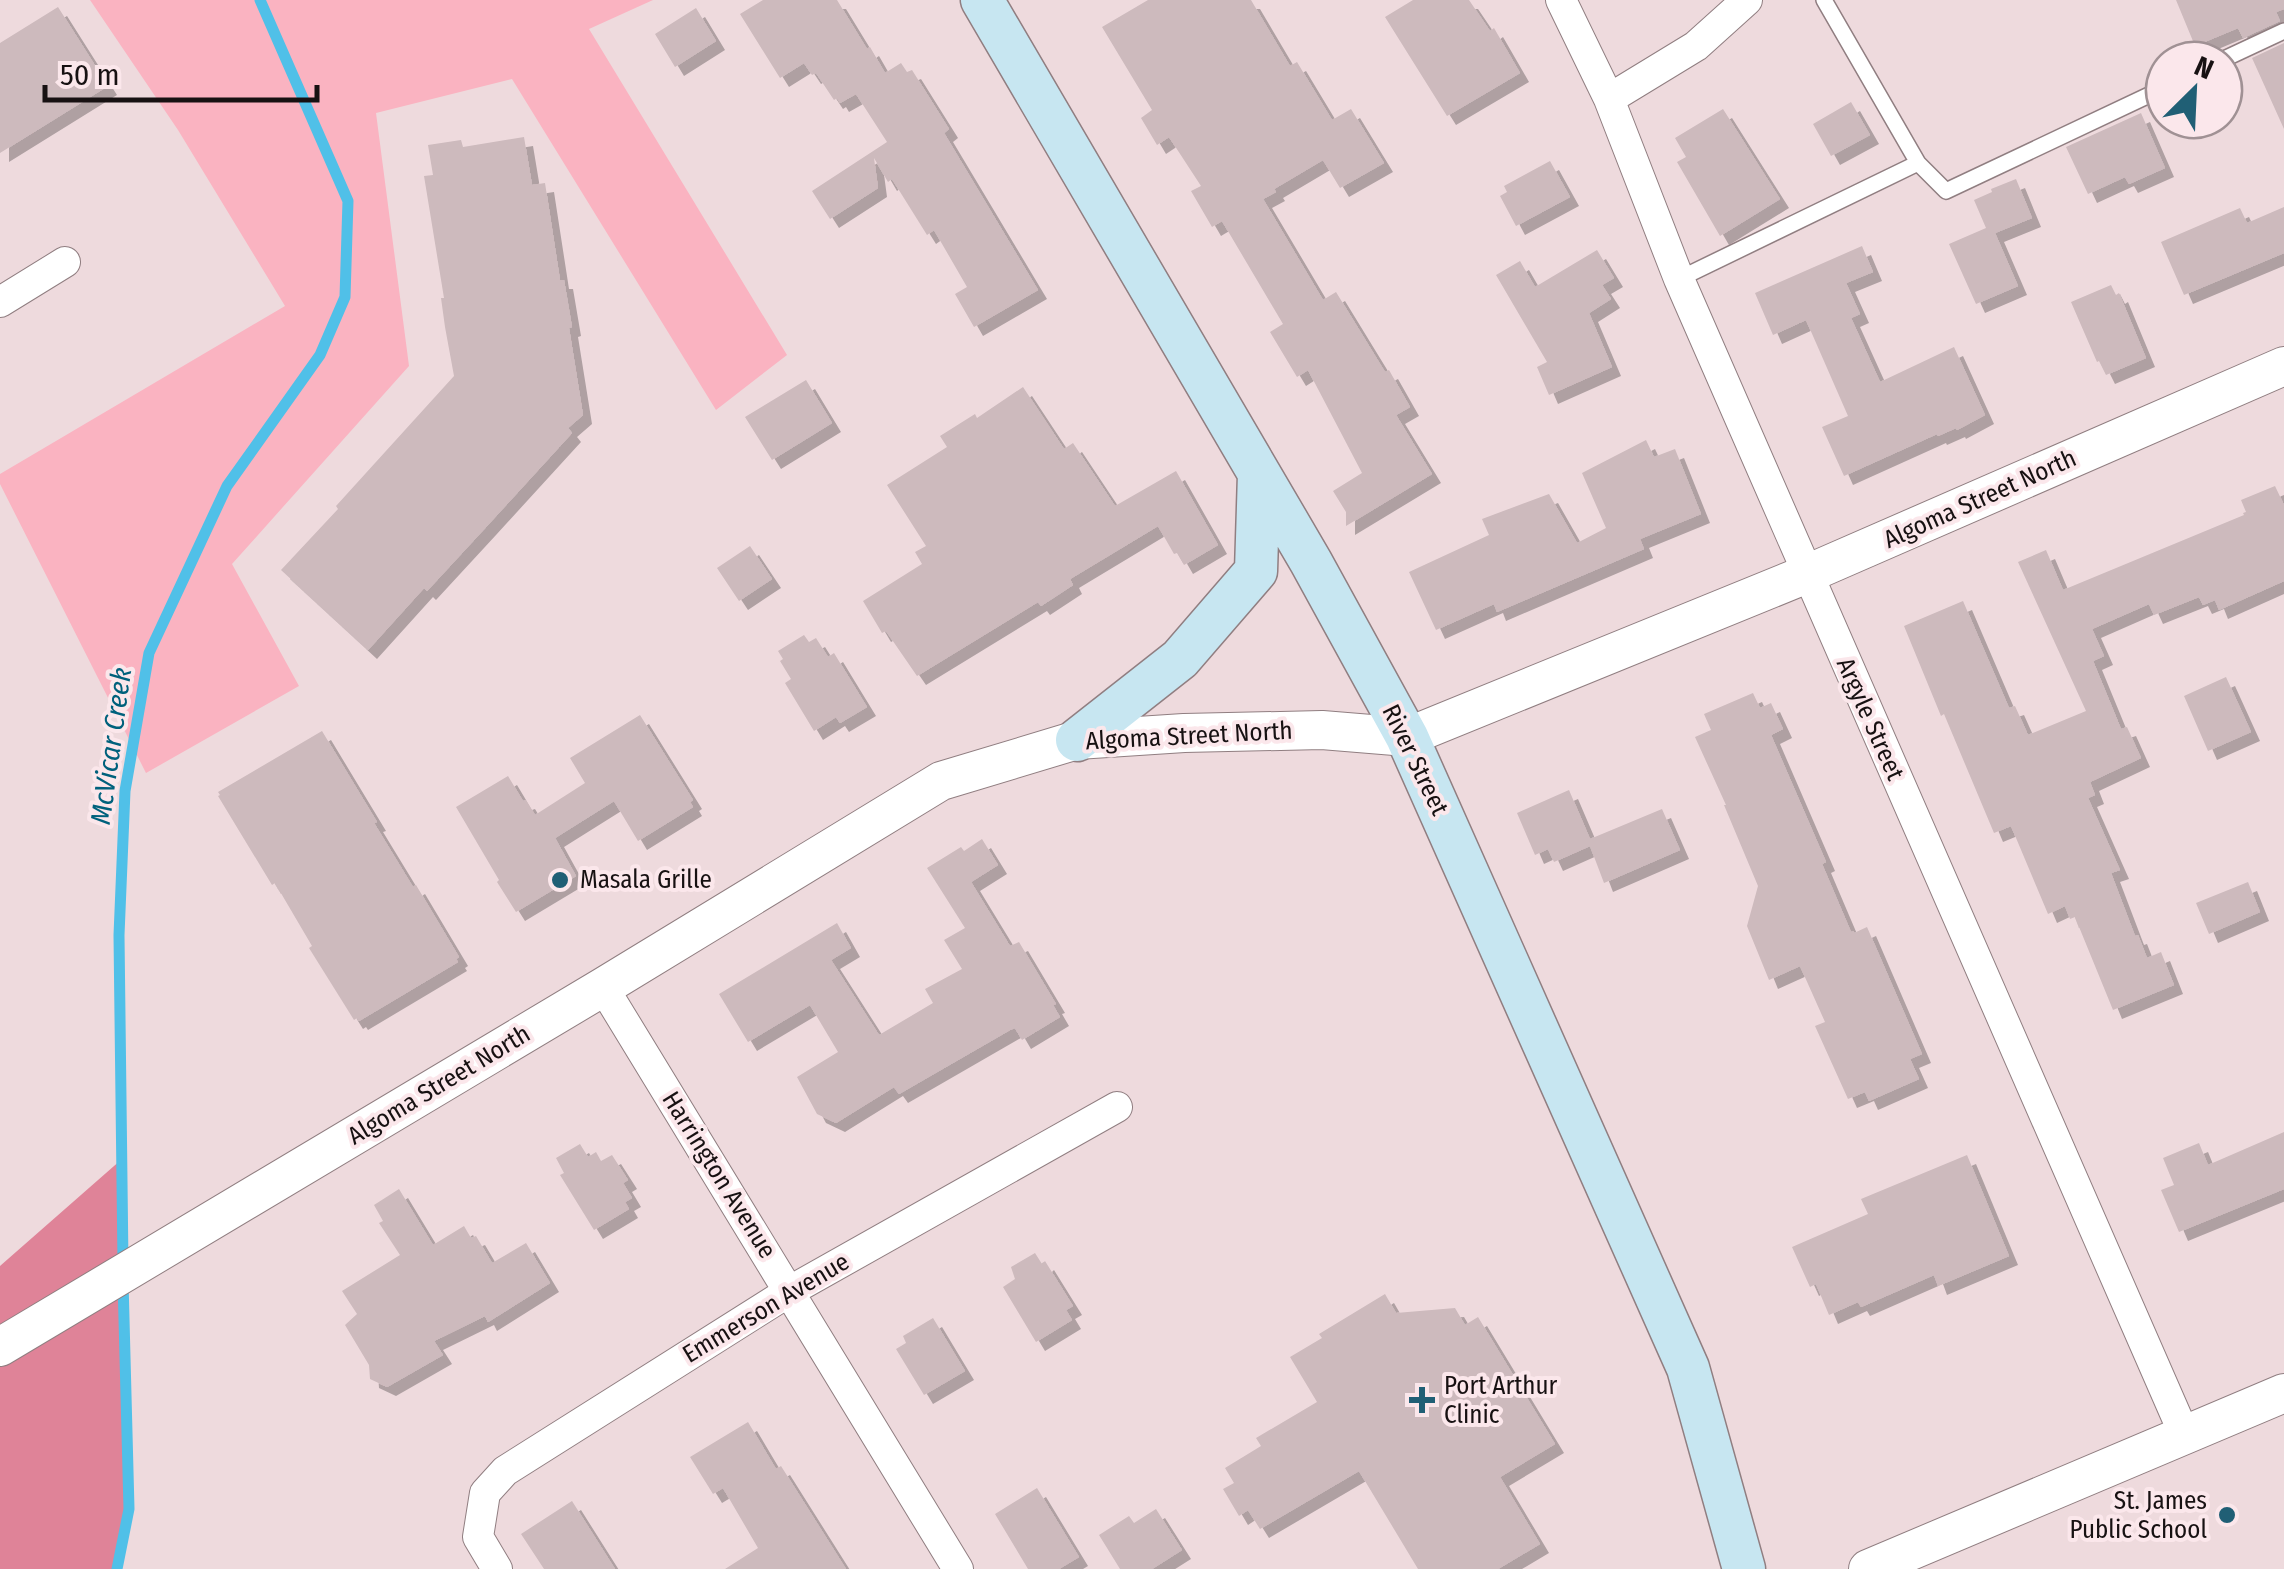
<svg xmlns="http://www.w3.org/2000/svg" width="2284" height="1569" font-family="'Fira Sans Condensed',sans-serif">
  <defs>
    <filter id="shadow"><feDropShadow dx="9" dy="9" stdDeviation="0" flood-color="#0004"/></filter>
  </defs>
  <rect width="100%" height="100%" fill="#eedadd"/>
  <!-- green -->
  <path fill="#fab3c1" d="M 90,0 L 653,0 L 589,29 L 787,355 L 716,410 L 512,79 L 376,113 L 409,366 L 232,564 L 299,686 L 146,773 L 0,484 L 0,474 L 285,306 L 178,130 Z"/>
  <!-- forest -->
  <path fill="#df8398" d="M 122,1159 L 124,1367 L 129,1509 L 117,1569 L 0,1569 L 0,1266 Z"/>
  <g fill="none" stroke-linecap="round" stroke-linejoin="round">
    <!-- stream -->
    <path stroke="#50c0e8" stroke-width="11" d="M 123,1263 L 119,935 L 125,791 L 149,653 L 227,486 L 320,355 L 345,297 L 348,201 L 260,0
      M 117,1569 L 129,1509 L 123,1281"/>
  </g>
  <!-- building -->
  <path fill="#cdbabd" filter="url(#shadow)" d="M 763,0 L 837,0 L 867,49 L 870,47 L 885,73 L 901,63 L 907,72 L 912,70 L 949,129 L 944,133 L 1038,290 L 974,327 L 955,294 L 967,287 L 934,230 L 927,235 L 892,179 L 888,182 L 874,158 L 878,188 L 830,219 L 812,191 L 887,142 L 856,94 L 840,103 L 837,98 L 834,100 L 816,73 L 812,75 L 804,63 L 780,78 L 740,14 Z
    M 1148,0 L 1251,0 L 1290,66 L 1297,62 L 1332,120 L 1351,109 L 1384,163 L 1340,188 L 1323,160 L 1274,189 L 1276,192 L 1263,199 L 1323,300 L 1336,292 L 1385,372 L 1389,370 L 1410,407 L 1396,415 L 1432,474 L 1346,526 L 1346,512 L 1333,491 L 1362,473 L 1308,370 L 1297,377 L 1270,332 L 1283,324 L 1222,221 L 1212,227 L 1191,191 L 1201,186 L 1169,137 L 1157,145 L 1141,118 L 1152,110 L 1102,27 Z
    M 1413,0 L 1469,0 L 1490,31 L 1494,28 L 1520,73 L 1447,116 L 1385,17 Z
    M 2176,0 L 2284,0 L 2284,9 L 2276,12 L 2280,21 L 2243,38 L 2238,28 L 2195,46 Z
    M 58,7 L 108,86 L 0,153 L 0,43 Z
    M 696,8 L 716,41 L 675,67 L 655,34 Z
    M 2284,43 L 2284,129 L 2252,58 Z
    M 1851,102 L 1870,135 L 1831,156 L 1813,124 Z
    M 1723,109 L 1780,199 L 1720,236 L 1677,162 L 1686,157 L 1675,138 Z
    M 2141,113 L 2165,168 L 2129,184 L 2125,177 L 2088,194 L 2066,147 Z
    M 524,137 L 532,185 L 545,183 L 560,280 L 564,280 L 572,327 L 569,328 L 583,415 L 568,428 L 572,433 L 487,526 L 427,591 L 424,588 L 368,650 L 281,570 L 338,509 L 336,506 L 454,376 L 445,327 L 441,298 L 444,298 L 424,176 L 433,175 L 428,145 L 461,140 L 463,147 Z
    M 1550,161 L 1570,197 L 1516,226 L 1500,196 L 1507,192 L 1504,186 Z
    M 2016,179 L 2032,218 L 1995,233 L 2018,286 L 1976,304 L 1949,244 L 1986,228 L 1974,200 L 1992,192 L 1991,189 Z
    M 2284,207 L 2284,253 L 2184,295 L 2161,242 L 2240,208 L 2247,223 Z
    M 1862,246 L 1873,272 L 1846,283 L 1860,314 L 1851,318 L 1880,382 L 1954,347 L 1985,415 L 1957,430 L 1956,428 L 1938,436 L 1937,434 L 1844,476 L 1822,427 L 1848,416 L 1806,320 L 1773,335 L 1755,293 Z
    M 1597,250 L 1614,278 L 1602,285 L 1611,299 L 1589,313 L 1612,367 L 1549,395 L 1537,367 L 1547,362 L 1496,275 L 1520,261 L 1535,287 Z
    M 2111,285 L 2116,295 L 2119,293 L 2146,358 L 2106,375 L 2099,361 L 2097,362 L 2071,302 Z
    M 806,380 L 832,423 L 772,460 L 745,417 Z
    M 1023,387 L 1064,449 L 1073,443 L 1115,506 L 1176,471 L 1218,545 L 1184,565 L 1177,553 L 1174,554 L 1158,526 L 1070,579 L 1073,585 L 1041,606 L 1038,602 L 917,676 L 886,631 L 882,633 L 863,601 L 922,564 L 915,552 L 926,546 L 887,485 L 947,447 L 940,436 L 975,414 L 977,418 Z
    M 1646,440 L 1654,457 L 1675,449 L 1701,514 L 1640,539 L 1644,549 L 1497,612 L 1494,604 L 1436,630 L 1409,572 L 1489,535 L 1482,519 L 1549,494 L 1577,543 L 1606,528 L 1582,473 Z
    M 2275,486 L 2284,505 L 2284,581 L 2219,610 L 2215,600 L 2203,605 L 2199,597 L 2154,615 L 2149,604 L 2092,629 L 2104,656 L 2093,661 L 2121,729 L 2127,727 L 2141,758 L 2090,782 L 2095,795 L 2088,798 L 2120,870 L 2111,873 L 2135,936 L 2138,935 L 2147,958 L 2161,952 L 2174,985 L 2113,1010 L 2075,917 L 2070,919 L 2065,906 L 2048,914 L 2011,826 L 1994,833 L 1944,714 L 1941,716 L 1904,626 L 1963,601 L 2009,708 L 2015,706 L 2028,735 L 2086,711 L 2018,562 L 2046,550 L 2063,590 L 2244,515 L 2243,513 L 2246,512 L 2241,500 Z
    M 750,546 L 772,579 L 739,601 L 717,568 Z
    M 804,635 L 809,642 L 816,638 L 828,657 L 834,653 L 867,707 L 840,723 L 836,717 L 814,731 L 785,683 L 791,679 L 780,661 L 783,659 L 778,651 Z
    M 2226,677 L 2251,732 L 2208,751 L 2184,696 Z
    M 1753,693 L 1760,708 L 1771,703 L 1783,729 L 1771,735 L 1826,862 L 1822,864 L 1851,932 L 1854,931 L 1854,933 L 1867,927 L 1922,1054 L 1910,1059 L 1919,1079 L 1869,1101 L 1865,1092 L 1848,1099 L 1815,1026 L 1825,1022 L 1800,966 L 1769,980 L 1747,926 L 1758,886 L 1724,805 L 1726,805 L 1695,737 L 1711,730 L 1704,714 Z
    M 640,715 L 693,800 L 690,802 L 693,807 L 638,841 L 614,801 L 555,838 L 576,876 L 516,912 L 497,882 L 499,880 L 456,807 L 508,776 L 523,801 L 526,800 L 535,815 L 585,783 L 570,758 Z
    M 322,731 L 377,822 L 374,823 L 413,887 L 416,885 L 459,957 L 456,959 L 458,962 L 359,1021 L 357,1018 L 354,1020 L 309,948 L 312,946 L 275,883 L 272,885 L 218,796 L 220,795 L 218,792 Z
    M 1569,790 L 1590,839 L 1662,809 L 1680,850 L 1604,883 L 1590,846 L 1554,862 L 1548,849 L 1535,855 L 1517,813 Z
    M 982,839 L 998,865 L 971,882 L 1010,946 L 1019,942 L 1056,1004 L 1053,1005 L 1060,1017 L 1022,1040 L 1015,1028 L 1010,1030 L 899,1094 L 894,1087 L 836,1123 L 817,1114 L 797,1077 L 838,1052 L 810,1005 L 748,1042 L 719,994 L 837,923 L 851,948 L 831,960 L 879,1035 L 933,1003 L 925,989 L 962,969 L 944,940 L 965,928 L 927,868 L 961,847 L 964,851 Z
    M 2248,882 L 2260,912 L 2209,934 L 2196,903 Z
    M 2284,1132 L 2284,1189 L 2179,1232 L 2161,1190 L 2174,1185 L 2163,1158 L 2199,1143 L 2208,1165 Z
    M 580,1144 L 588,1157 L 596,1152 L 601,1161 L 612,1155 L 628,1180 L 623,1183 L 632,1198 L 625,1202 L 629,1209 L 594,1230 L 560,1175 L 564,1173 L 556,1158 Z
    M 1967,1155 L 2009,1256 L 1938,1286 L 1934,1275 L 1861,1307 L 1858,1302 L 1829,1315 L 1816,1284 L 1810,1287 L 1792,1247 L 1868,1214 L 1861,1199 Z
    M 399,1189 L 433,1245 L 464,1226 L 471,1238 L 476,1236 L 492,1263 L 526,1243 L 550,1283 L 488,1322 L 485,1316 L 434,1341 L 443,1355 L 387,1387 L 370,1379 L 369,1365 L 345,1325 L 357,1314 L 342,1291 L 400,1255 L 379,1223 L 383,1221 L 374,1205 Z
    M 1035,1253 L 1042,1264 L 1045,1261 L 1073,1306 L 1066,1310 L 1072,1320 L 1036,1342 L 1003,1287 L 1015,1279 L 1011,1267 Z
    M 1385,1294 L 1396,1313 L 1455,1308 L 1465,1325 L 1478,1317 L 1555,1444 L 1500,1477 L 1540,1544 L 1498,1569 L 1418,1569 L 1359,1471 L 1260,1529 L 1248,1510 L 1239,1516 L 1223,1489 L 1234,1483 L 1225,1468 L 1261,1446 L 1256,1438 L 1317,1402 L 1290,1357 L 1322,1338 L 1319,1334 Z
    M 933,1318 L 965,1371 L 924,1395 L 896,1349 L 906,1343 L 903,1336 Z
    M 748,1422 L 776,1469 L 781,1466 L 846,1569 L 725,1569 L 758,1548 L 723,1488 L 713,1494 L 690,1457 Z
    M 1037,1488 L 1079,1557 L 1059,1569 L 1028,1569 L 995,1514 Z
    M 572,1501 L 615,1569 L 544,1569 L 521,1534 Z
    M 1156,1509 L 1182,1550 L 1152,1569 L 1120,1569 L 1099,1535 L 1129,1516 L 1134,1523 Z"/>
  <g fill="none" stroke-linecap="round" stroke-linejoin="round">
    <!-- service casing -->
    <g stroke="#907e81" stroke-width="18">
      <path id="service" d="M 1824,0 L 1918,163
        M 2222,60 L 2284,31
        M 1679,279 L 1918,163 L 1946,191 L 2164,88"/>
    </g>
    <!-- minor casing -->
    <g stroke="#907e81" stroke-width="32">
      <path id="minor" d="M 1561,0 L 1609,99 L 1679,279 L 2185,1436
        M 1609,99 L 1696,46 L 1747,0
        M 0,302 L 65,262
        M 603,987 L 958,1569
        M 497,1569 L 478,1537 L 485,1493 L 505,1471 L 790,1291 L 1117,1107"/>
    </g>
    <!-- tertiary casing -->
    <g stroke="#907e81" stroke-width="40">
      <path id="tertiary" d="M 0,1347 L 603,987 L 941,781 L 1077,740 L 1184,733 L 1322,730 L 1407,737 L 1807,574 L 2284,366
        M 1868,1569 L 2284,1393"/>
    </g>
    <!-- secondary casing -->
    <g stroke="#907e81" stroke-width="45">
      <path id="secondary" d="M 982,0 L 1311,562 L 1407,737 L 1688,1368 L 1744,1569
        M 1077,740 L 1180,659 L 1256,571 L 1259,474"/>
    </g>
    <!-- service -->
    <use href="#service" stroke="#fff" stroke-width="15"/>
    <!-- minor -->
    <use href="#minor" stroke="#fff" stroke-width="30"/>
    <!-- tertiary -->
    <use href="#tertiary" stroke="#fff" stroke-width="38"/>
    <!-- secondary -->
    <use href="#secondary" stroke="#c7e6f1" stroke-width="42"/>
  </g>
  <!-- markers -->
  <g fill="#205f75" stroke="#fbe7eb" stroke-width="4">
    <circle cx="560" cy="880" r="10"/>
    <path d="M1417 1385h10v10h10v10h-10v10h-10v-10h-10v-10h10z"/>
    <circle cx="2227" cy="1515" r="10"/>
  </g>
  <g text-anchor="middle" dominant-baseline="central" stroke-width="8" stroke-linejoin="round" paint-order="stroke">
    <!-- street labels -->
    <g font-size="25" fill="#171112" stroke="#fbe7eb">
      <text transform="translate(1980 499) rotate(-24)">Algoma Street North</text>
      <text transform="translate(1870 719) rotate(66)">Argyle Street</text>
      <text transform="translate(1189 736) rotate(-3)">Algoma Street North</text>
      <text transform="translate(1415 760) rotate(64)">River Street</text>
      <text transform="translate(439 1085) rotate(-31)">Algoma Street North</text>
      <text transform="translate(719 1175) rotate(58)">Harrington Avenue</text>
      <text transform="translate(766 1308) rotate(-31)">Emmerson Avenue</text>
    </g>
    <!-- poi labels -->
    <g font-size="25" fill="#171112" stroke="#fbe7eb" text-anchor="start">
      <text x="580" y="880">Masala Grille</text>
      <text x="1444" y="1386">Port Arthur<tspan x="1444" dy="29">Clinic</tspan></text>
      <text x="2207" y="1501" text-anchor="end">St. James<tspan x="2207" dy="29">Public School</tspan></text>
    </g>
    <!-- water labels -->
    <g font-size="28" font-style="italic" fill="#00617c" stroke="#fbe7eb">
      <text transform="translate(111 746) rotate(-82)">McVicar Creek</text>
    </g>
  </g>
  <!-- north arrow -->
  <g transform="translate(2194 90) rotate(24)"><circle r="48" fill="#fbe7eb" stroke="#a09194" stroke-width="2.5"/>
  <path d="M0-8L18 38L0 25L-18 38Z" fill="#205f75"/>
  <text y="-15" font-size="28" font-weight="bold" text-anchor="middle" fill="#171112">N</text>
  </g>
  <!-- scale -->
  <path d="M45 85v15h272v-15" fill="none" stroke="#171112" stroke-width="5"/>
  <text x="60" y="85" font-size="30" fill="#171112" stroke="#fbe7eb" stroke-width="8" paint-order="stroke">50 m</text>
</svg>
